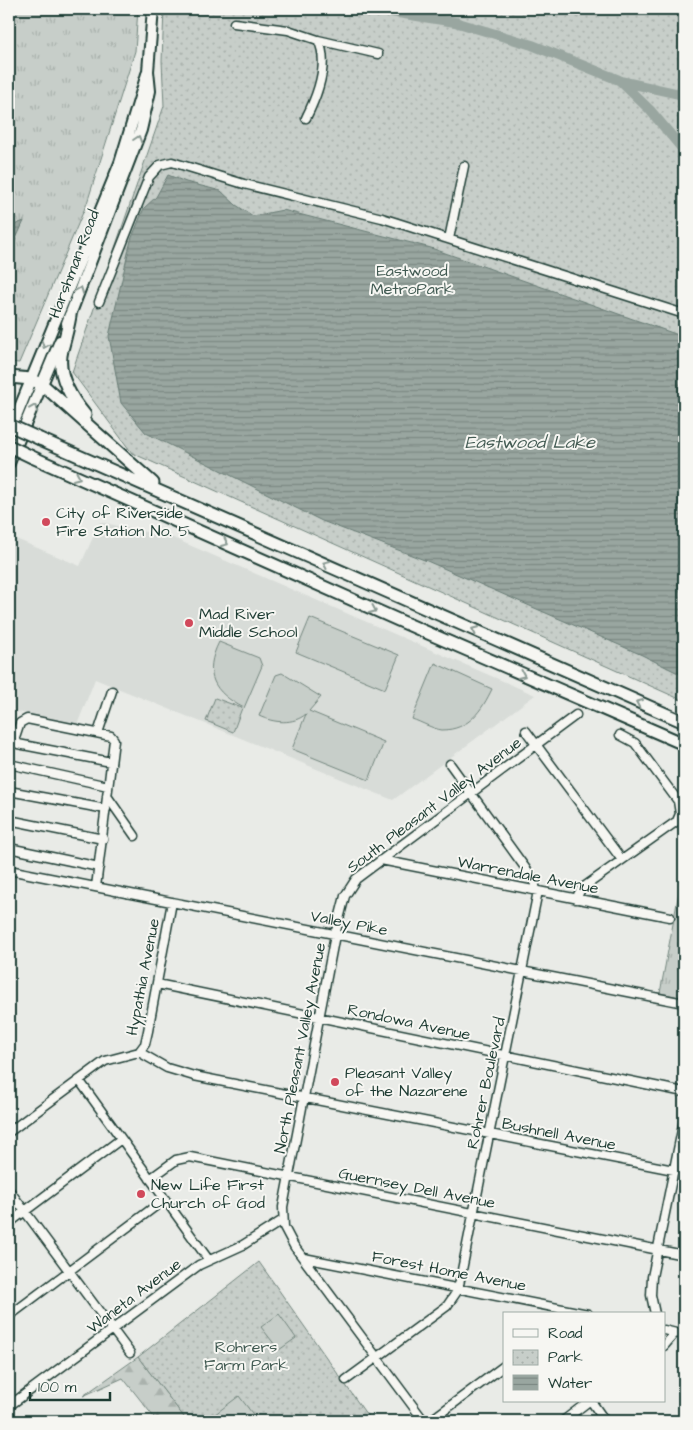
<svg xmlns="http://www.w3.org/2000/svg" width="693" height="1430" font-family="'Architects Daughter',sans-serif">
  <defs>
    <pattern id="grass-tufts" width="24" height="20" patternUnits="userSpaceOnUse" patternTransform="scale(1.25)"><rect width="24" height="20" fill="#c7cec9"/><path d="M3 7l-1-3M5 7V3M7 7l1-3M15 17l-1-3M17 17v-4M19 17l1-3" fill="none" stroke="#aab2ad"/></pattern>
    <pattern id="forest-firs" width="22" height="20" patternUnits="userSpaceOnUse" patternTransform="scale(1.25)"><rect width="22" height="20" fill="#c7cec9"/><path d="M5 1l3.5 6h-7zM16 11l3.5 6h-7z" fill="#aab2ad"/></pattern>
    <pattern id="park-dots" width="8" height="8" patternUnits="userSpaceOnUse" patternTransform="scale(1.25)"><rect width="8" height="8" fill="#c7cec9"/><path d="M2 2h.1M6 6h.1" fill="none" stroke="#aab2ad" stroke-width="1.8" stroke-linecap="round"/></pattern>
    <pattern id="water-rules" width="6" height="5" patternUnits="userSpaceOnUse" patternTransform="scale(1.25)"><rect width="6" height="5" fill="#99a6a0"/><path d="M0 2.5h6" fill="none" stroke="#7c8883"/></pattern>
  </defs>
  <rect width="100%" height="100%" fill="#e9ebe7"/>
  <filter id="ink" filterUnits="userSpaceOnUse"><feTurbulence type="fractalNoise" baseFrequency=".02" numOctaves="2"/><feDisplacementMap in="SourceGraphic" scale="10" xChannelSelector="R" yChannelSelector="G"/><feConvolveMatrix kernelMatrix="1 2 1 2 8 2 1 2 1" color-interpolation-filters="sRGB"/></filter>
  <g filter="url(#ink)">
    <!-- built -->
    <path fill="#d8dcd8" d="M 100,522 L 173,538 L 535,695 L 393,800 L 95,679 L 77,725 L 9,710 L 9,536 L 80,566 Z"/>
    <!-- grass -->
    <path fill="url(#grass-tufts)" stroke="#73867e" d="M 9,9 L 138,9 L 135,51 L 87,203 L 19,363 L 9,362 Z
      M 679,892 L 684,893 L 684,998 L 660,993 Z"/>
    <!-- forest -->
    <path fill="url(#forest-firs)" stroke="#73867e" d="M 684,857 L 684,893 L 679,892 Z
      M 138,1357 L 187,1421 L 157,1421 L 123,1378 L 83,1396 Z"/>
    <!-- park -->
    <path fill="url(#park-dots)" stroke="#73867e" d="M 164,9 L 684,9 L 684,701 L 132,453 L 72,372 L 164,106 L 162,61 Z
      M 215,698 L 242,708 L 233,732 L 206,721 Z
      M 259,1262 L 371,1421 L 187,1421 L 138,1357 Z"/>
    <!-- pitch -->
    <path fill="#c7cec9" stroke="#73867e" d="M 310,618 L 399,655 L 385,689 L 296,652 Z
      M 219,642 L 259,658 L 262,666 L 244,708 C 213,692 203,674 219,642 Z
      M 435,663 L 492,689 C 482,710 469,730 442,730 C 433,729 421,722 412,719 Z
      M 282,673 L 321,697 L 309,711 L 384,742 L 369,780 L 292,749 L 306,714 C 293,725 274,723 259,716 L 276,675 Z
      M 279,1314 L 296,1338 L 279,1350 L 261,1327 Z
      M 239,1396 L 258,1421 L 206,1421 Z"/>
    <!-- water -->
    <path fill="url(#water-rules)" stroke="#687c75" d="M 168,175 L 186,182 L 221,191 L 236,205 L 253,216 L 283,210 L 431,248 L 684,337 L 684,676 L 642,655 L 427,561 L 322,521 L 146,433 L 121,403 L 109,336 L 131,240 L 144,208 L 156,197 Z
      M 24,221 L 9,254 L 9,227 Z"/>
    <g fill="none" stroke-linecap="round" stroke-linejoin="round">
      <!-- river -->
      <path stroke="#99a6a0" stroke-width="10" d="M 373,9 L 455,22 L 532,45 L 619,80 L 650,110 L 680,146 L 684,147
        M 620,81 L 684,95"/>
      <!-- minor casing -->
      <g stroke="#1f3d34" stroke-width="11">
        <path id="minor" d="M 234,23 L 288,30 L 318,40 C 330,63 317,96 306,118
          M 318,40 L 378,54
          M 449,239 L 464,166
          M 99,302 L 149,177 L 160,165 L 172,162 L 244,184 L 382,218 L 684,314
          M 526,731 L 622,860
          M 98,733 L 112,691
          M 9,764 L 108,786
          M 9,791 L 106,809
          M 107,796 L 135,836
          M 9,820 L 103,839
          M 9,848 L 99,867
          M 381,860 L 670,917
          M 9,870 L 684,1003
          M 96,887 L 114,740 L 111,736 L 27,719 L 20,723 L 15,738 L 18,744 L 111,762
          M 576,899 L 581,889 L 677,821 L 680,814 L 678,801 L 635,743 L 620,735
          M 157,984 L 684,1092
          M 139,1052 L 167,1068 L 194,1076 L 684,1172
          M 79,1080 L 208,1259
          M 9,1132 L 105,1061 L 139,1052 L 145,1044 L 148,1031 L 172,902
          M 150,1179 L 176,1160 L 190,1157 L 684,1255
          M 9,1190 L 130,1353
          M 9,1223 L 121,1139
          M 304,1258 L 588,1314
          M 655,1314 L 651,1295 L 652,1277 L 684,1120
          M 9,1316 L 165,1199
          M 664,1330 L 684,1335
          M 664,1346 L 675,1333
          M 346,1380 L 447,1306 L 458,1290 L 537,896 L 534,880 L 450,764
          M 591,1401 L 605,1421
          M 9,1406 L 199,1265 L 243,1245 L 283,1220
          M 424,1421 L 294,1246 L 284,1227 L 283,1207 L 335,935 L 345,896 L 356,879 L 576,715
          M 430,1421 L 504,1366
          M 563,1421 L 589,1401"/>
      </g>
      <!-- major casing -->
      <g stroke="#1f3d34" stroke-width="14">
        <path id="major" d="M 67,323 L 141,130 L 150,91 L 148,71 L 153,9
          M 9,434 L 120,163 L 147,74
          M 9,463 L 60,341"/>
      </g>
      <!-- highway casing -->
      <g stroke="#1f3d34" stroke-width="15">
        <path id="highway" d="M 70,316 C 68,328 65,339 62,350 C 56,374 71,398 85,415
          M 9,377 L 31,379 L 43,385 L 153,483
          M 40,439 L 684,722
          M 32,457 L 398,620 L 684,744"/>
      </g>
      <!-- minor -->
      <use href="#minor" stroke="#f6f6f2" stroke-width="8"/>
      <!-- major -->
      <use href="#major" stroke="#f6f6f2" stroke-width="10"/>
      <!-- highway -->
      <use href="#highway" stroke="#f6f6f2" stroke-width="11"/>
      <!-- highway-bridge casing -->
      <g stroke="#1f3d34" stroke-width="15" stroke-linecap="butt">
        <path id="highway-bridge" d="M 9,425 L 40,439
          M 9,446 L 32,457"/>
      </g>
      <!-- highway-bridge -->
      <use href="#highway-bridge" stroke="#f6f6f2" stroke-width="11"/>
    </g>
    <!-- one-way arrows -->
    <defs><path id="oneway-chevron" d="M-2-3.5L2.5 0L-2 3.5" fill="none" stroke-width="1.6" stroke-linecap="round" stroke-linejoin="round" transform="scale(1.25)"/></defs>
    <g stroke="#8a9a93">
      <use href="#oneway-chevron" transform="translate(138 139) rotate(-72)"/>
      <use href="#oneway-chevron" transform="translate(80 290) rotate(-69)"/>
      <use href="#oneway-chevron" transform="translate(45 345) rotate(112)"/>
      <use href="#oneway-chevron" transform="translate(34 408) rotate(-67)"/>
      <use href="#oneway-chevron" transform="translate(77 477) rotate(24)"/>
      <use href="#oneway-chevron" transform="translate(225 543) rotate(24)"/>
      <use href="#oneway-chevron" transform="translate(326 564) rotate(-156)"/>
      <use href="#oneway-chevron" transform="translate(373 610) rotate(24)"/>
      <use href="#oneway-chevron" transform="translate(475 630) rotate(-156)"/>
      <use href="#oneway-chevron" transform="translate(522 675) rotate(24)"/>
      <use href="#oneway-chevron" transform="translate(639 703) rotate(-156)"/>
    </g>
  </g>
  <!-- markers -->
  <g fill="#d1495b" stroke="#f6f6f2" stroke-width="2">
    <circle cx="46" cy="522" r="5"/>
    <circle cx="189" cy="623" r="5"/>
    <circle cx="335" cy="1082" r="5"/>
    <circle cx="141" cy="1194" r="5"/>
  </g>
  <g text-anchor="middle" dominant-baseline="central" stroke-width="4" stroke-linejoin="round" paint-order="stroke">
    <!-- street labels -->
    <g font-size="16" fill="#1f3d34" stroke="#f6f6f2">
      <text transform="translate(74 264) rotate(-69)">Harshman Road</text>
      <text transform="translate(434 805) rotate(-37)">South Pleasant Valley Avenue</text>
      <text transform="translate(528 875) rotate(11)">Warrendale Avenue</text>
      <text transform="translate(349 923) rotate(11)">Valley Pike</text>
      <text transform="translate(143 977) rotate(-79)">Hypathia Avenue</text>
      <text transform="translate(409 1022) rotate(12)">Rondowa Avenue</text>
      <text transform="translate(300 1048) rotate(-79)">North Pleasant Valley Avenue</text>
      <text transform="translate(486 1083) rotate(-78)">Rohrer Boulevard</text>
      <text transform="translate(559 1134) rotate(11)">Bushnell Avenue</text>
      <text transform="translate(417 1188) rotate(11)">Guernsey Dell Avenue</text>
      <text transform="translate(449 1271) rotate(11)">Forest Home Avenue</text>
      <text transform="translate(134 1296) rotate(-37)">Waneta Avenue</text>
    </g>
    <!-- park labels -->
    <g font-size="16" fill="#415a52" stroke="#f6f6f2">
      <text x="412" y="271">Eastwood<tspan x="412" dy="18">MetroPark</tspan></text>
      <text x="246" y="1347">Rohrers<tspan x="246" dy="18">Farm Park</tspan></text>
    </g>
    <!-- poi labels -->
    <g font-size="16" fill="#1f3d34" stroke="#f6f6f2" text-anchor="start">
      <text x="56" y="513">City of Riverside<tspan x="56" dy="18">Fire Station No. 5</tspan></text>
      <text x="199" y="614">Mad River<tspan x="199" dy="18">Middle School</tspan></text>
      <text x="345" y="1073">Pleasant Valley<tspan x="345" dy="18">of the Nazarene</tspan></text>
      <text x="151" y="1185">New Life First<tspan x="151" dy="18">Church of God</tspan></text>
    </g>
    <!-- water labels -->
    <g font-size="18" font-style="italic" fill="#445c54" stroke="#f6f6f2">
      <text x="530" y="442">Eastwood Lake</text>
    </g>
  </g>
  <!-- margin -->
  <rect width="693" height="1430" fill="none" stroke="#f6f6f2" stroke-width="30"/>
  <rect x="15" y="15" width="663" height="1400" fill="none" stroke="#1f3d34" stroke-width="2" filter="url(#ink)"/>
  <!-- legend -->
  <rect x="503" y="1312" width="162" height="90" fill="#f6f6f2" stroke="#a0aca6"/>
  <rect x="513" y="1329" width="25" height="8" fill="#f6f6f2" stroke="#a0aca6"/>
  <text x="548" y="1338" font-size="15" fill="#1f3d34">Road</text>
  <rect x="513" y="1350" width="25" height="15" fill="url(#park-dots)" stroke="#a0aca6"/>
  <text x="548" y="1362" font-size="15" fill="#1f3d34">Park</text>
  <rect x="513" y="1375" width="25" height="15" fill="url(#water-rules)" stroke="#a0aca6"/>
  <text x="548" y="1388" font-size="15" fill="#1f3d34">Water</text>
  <!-- scale -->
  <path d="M30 1392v8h80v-8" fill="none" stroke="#1f3d34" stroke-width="2.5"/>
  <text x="38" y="1392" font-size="15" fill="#1f3d34" stroke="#f6f6f2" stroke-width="4" paint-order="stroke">100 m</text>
</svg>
